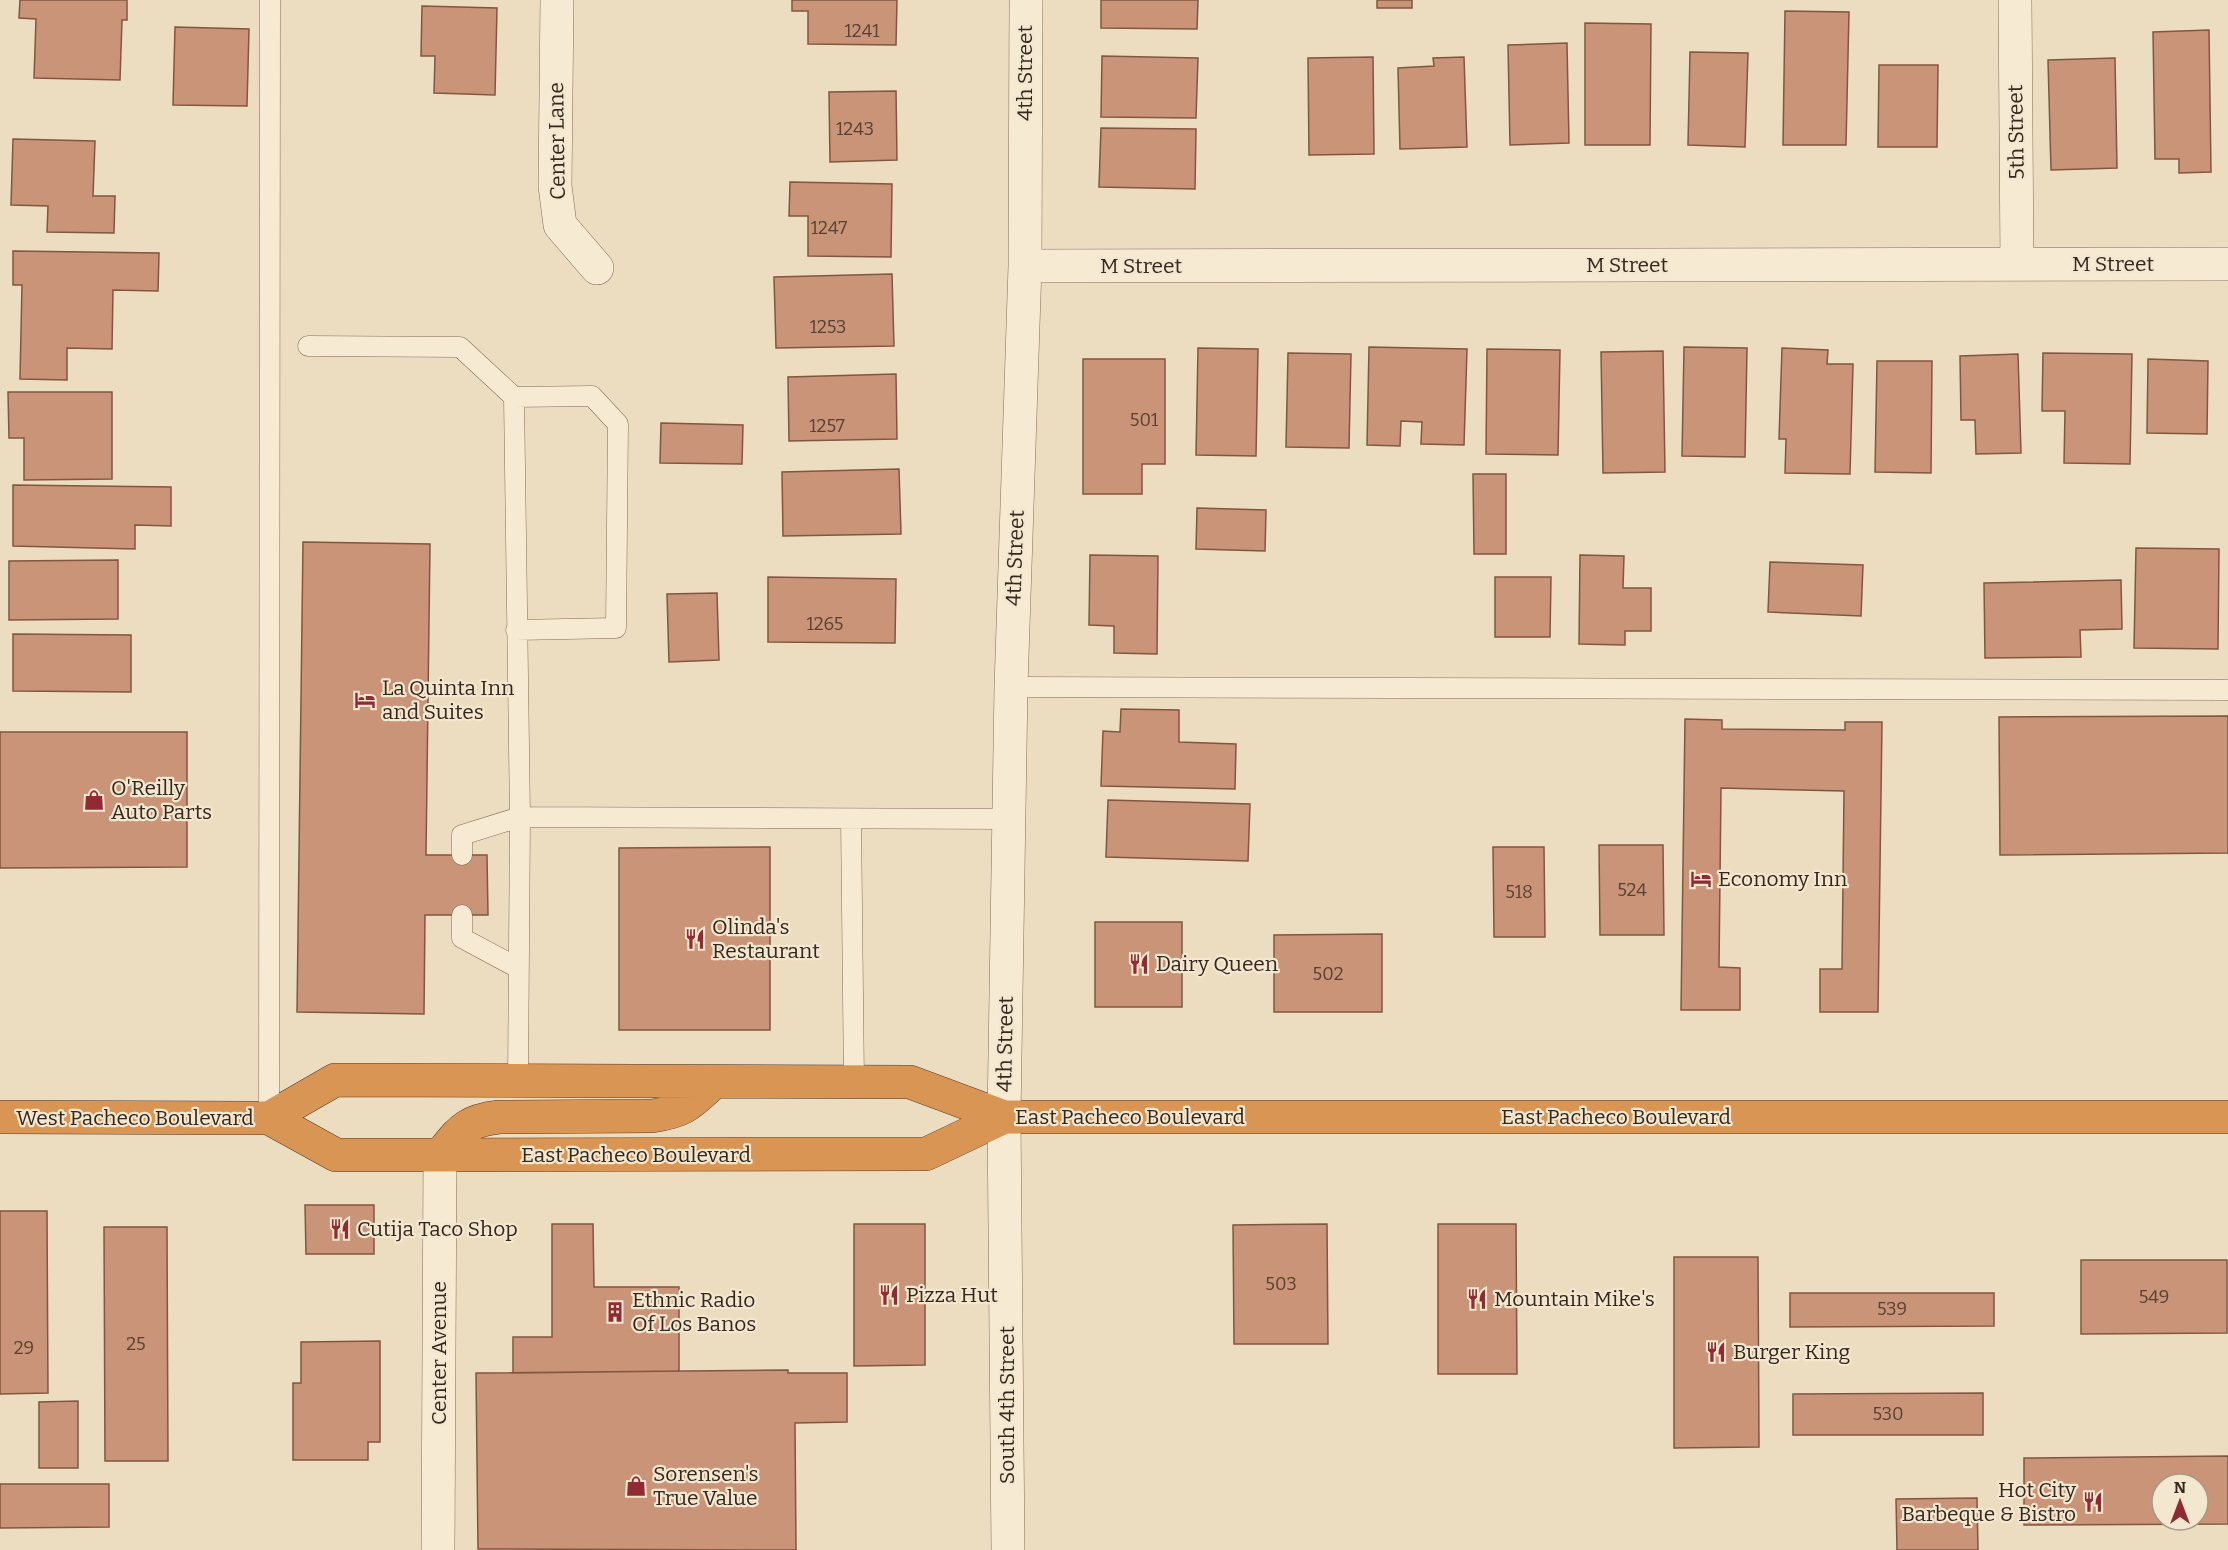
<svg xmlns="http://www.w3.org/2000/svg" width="2228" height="1550" font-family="Bitter,serif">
  <rect width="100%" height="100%" fill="#ecdcc0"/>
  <!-- building -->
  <path fill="#c99477" stroke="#835640" stroke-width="1.5" fill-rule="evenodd" d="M 20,0 L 127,0 L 127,20 L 122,20 L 120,80 L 34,78 L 36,19 L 19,18 Z
    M 792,0 L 897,0 L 896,45 L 808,44 L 808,11 L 792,11 Z
    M 1101,0 L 1198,0 L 1197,29 L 1101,28 Z
    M 1377,0 L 1412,0 L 1412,8 L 1377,8 Z
    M 422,6 L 497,8 L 495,95 L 434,93 L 435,56 L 421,56 Z
    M 1785,11 L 1849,12 L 1846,145 L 1783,145 Z
    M 1585,23 L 1651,24 L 1650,145 L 1585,145 Z
    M 175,27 L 249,29 L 247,106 L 173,105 Z
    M 2209,30 L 2211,172 L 2179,173 L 2179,159 L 2155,159 L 2153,32 Z
    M 1567,43 L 1569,143 L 1510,145 L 1508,45 Z
    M 1690,52 L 1748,53 L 1745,147 L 1688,145 Z
    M 1102,56 L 1198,58 L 1196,118 L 1101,117 Z
    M 1373,57 L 1374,154 L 1309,155 L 1308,58 Z
    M 1464,57 L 1467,147 L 1400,149 L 1398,68 L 1434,66 L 1433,58 Z
    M 2115,58 L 2117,168 L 2051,170 L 2048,60 Z
    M 1879,65 L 1938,65 L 1937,147 L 1878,147 Z
    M 896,91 L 897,160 L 830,162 L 829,92 Z
    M 1101,128 L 1196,129 L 1195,189 L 1099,187 Z
    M 13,139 L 95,141 L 93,196 L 115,196 L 114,233 L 47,232 L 48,206 L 11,205 Z
    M 790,182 L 892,184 L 891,257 L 808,256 L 808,216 L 789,216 Z
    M 13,251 L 159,253 L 158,291 L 113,290 L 112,349 L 67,348 L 67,380 L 20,379 L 22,285 L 13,285 Z
    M 892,274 L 894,346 L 776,348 L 774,277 Z
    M 1369,347 L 1467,349 L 1464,445 L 1421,444 L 1422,422 L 1401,421 L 1400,446 L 1367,445 Z
    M 1684,347 L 1747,348 L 1745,457 L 1682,456 Z
    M 1198,348 L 1258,349 L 1256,456 L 1196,455 Z
    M 1782,348 L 1828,350 L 1827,364 L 1853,364 L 1850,474 L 1785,473 L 1786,439 L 1779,439 Z
    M 1487,349 L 1560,350 L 1558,455 L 1486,454 Z
    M 1663,351 L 1665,472 L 1603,473 L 1601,352 Z
    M 1288,353 L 1351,354 L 1349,448 L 1286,447 Z
    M 2043,353 L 2132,354 L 2130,464 L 2064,463 L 2065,411 L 2042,411 Z
    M 2018,354 L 2021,453 L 1976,454 L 1975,420 L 1961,420 L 1960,356 Z
    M 1083,359 L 1165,359 L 1165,464 L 1142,464 L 1142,494 L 1083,494 Z
    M 2148,359 L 2208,361 L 2207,434 L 2147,433 Z
    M 1877,361 L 1932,361 L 1931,473 L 1875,472 Z
    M 896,374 L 897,439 L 789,441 L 788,377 Z
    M 8,392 L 112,392 L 112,479 L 24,480 L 24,438 L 9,438 Z
    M 661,423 L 743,425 L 742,464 L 660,463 Z
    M 899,469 L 901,534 L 783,536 L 782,472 Z
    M 1473,474 L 1506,474 L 1506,554 L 1474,554 Z
    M 13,485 L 171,487 L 171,526 L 135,525 L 135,549 L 13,546 Z
    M 1197,508 L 1266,510 L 1265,551 L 1196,549 Z
    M 303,542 L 430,544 L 426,855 L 487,855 L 488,915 L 425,915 L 424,1014 L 297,1012 Z
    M 2136,548 L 2219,549 L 2218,649 L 2134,648 Z
    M 1090,555 L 1158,556 L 1157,654 L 1114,653 L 1114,626 L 1089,625 Z
    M 1580,555 L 1624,556 L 1623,588 L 1651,588 L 1651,631 L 1625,631 L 1625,645 L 1579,644 Z
    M 118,560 L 118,619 L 9,620 L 9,561 Z
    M 1770,562 L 1863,565 L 1861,616 L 1768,612 Z
    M 768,577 L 896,579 L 895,643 L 768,642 Z
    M 1495,577 L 1551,577 L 1550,637 L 1495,637 Z
    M 2121,580 L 2122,629 L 2080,630 L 2081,657 L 1985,658 L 1984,583 Z
    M 717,593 L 719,660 L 669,662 L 667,594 Z
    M 13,634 L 131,635 L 131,692 L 13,691 Z
    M 1121,709 L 1179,710 L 1179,742 L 1236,744 L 1235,789 L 1101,786 L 1103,731 L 1120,732 Z
    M 2228,716 L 2228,853 L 2000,855 L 1999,717 Z
    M 1685,719 L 1722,720 L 1722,729 L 1845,730 L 1845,722 L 1882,722 L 1878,1012 L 1820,1012 L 1820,969 L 1842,969 L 1844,791 L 1721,788 L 1719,967 L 1740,968 L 1740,1010 L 1681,1010 Z
    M 0,732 L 187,732 L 187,867 L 0,868 Z
    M 1108,800 L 1250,804 L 1248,861 L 1106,857 Z
    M 1599,845 L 1663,845 L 1664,935 L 1600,935 Z
    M 770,847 L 770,1030 L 619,1030 L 619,848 Z
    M 1493,847 L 1544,847 L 1545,937 L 1494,937 Z
    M 1095,922 L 1182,922 L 1182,1007 L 1095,1007 Z
    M 1382,934 L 1382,1012 L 1274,1012 L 1274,935 Z
    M 305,1205 L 374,1205 L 374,1254 L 306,1254 Z
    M 0,1211 L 47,1211 L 48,1393 L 0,1394 Z
    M 552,1224 L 593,1224 L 594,1287 L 679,1287 L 679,1371 L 513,1373 L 513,1337 L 552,1337 Z
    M 854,1224 L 925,1224 L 925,1365 L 854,1366 Z
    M 1327,1224 L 1328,1344 L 1234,1344 L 1233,1225 Z
    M 1438,1224 L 1516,1224 L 1517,1374 L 1438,1374 Z
    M 104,1227 L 167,1227 L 168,1461 L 105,1461 Z
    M 1674,1257 L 1758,1257 L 1759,1447 L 1674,1448 Z
    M 2081,1260 L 2227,1260 L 2227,1333 L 2081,1334 Z
    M 1790,1293 L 1994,1293 L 1994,1326 L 1790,1327 Z
    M 380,1341 L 380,1442 L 368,1442 L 368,1460 L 293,1460 L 293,1383 L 301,1383 L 301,1342 Z
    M 788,1370 L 788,1373 L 847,1373 L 847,1422 L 795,1423 L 796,1550 L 478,1549 L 476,1373 Z
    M 1983,1393 L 1983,1435 L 1793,1435 L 1793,1394 Z
    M 78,1401 L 78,1468 L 39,1468 L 39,1402 Z
    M 2228,1456 L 2228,1524 L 2024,1525 L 2024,1458 ZM 2162,1484 L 2198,1484 L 2198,1520 L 2162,1520 Z
    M 0,1484 L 109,1484 L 109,1527 L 0,1528 Z
    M 1977,1498 L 1978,1550 L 1897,1550 L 1896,1499 Z"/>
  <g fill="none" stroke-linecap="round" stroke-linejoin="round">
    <!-- lane casing -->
    <g stroke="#846d59" stroke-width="21">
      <path id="lane" d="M 308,346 L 460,347 L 514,397 L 520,817 L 462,835 L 462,855
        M 514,397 L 592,396 L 618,424 L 616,628 L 516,630
        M 1011,687 L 2228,690
        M 851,819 L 854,1082
        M 462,915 L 462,938 L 518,968
        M 518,1080 L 520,817 L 1009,819
        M 269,1118 L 270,0"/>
    </g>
    <!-- street casing -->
    <g stroke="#846d59" stroke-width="34">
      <path id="street" d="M 557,0 L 555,186 L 560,225 L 597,268
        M 2015,0 L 2017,264
        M 1025,266 L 2228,264
        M 438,1550 L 440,1155
        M 1008,1550 L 1004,1117 L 1011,687 L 1025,266 L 1026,0"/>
    </g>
    <!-- highway casing -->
    <g stroke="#523c2d" stroke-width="34">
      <path id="highway" d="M 0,1117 L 269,1118 L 336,1155 L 440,1155 L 926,1154 L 1004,1117
        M 269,1118 L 335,1080 L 910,1082 L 1004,1117 L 2228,1117
        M 440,1155 C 461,1130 465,1121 499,1117 L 652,1116 C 685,1111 689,1105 714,1082"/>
    </g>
    <!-- lane -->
    <use href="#lane" stroke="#f7ead3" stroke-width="20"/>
    <!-- street -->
    <use href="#street" stroke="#f7ead3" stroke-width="33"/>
    <!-- highway -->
    <use href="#highway" stroke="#d99553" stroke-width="33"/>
  </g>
  <!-- icons -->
  <defs>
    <g id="hotel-bare" transform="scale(1.62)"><path d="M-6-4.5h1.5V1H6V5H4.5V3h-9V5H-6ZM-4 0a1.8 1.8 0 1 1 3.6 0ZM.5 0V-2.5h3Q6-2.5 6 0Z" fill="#912b33" stroke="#f4e7cf" stroke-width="2.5" paint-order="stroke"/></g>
    <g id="shop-bare" transform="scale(1.62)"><path d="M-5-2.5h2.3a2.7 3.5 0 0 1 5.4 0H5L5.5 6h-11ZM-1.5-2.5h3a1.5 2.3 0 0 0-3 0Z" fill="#912b33" stroke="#f4e7cf" stroke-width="2.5" paint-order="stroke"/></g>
    <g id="restaurant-bare" transform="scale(1.62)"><path d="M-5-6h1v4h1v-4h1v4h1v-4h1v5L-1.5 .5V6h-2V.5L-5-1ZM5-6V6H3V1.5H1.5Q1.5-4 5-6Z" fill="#912b33" stroke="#f4e7cf" stroke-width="2.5" paint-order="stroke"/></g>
    <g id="building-bare" transform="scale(1.62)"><path d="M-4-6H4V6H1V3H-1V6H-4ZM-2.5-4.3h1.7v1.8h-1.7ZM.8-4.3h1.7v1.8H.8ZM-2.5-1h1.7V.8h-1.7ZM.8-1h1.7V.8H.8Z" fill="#912b33" stroke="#f4e7cf" stroke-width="2.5" paint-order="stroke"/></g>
  </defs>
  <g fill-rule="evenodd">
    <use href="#hotel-bare" x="365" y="700"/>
    <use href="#shop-bare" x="94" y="800"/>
    <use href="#hotel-bare" x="1701" y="879"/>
    <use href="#restaurant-bare" x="695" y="939"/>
    <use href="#restaurant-bare" x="1139" y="964"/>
    <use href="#restaurant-bare" x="340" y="1229"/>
    <use href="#restaurant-bare" x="889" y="1295"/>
    <use href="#restaurant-bare" x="1477" y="1299"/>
    <use href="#building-bare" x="615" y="1312"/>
    <use href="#restaurant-bare" x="1716" y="1352"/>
    <use href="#shop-bare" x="636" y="1486"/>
    <use href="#restaurant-bare" x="2093" y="1502"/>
  </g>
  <g text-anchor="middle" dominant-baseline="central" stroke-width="4.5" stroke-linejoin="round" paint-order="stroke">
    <!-- number labels -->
    <g font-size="18" fill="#594234">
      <text x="862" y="31">1241</text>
      <text x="855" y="129">1243</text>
      <text x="829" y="228">1247</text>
      <text x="828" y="327">1253</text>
      <text x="1144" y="420">501</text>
      <text x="827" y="426">1257</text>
      <text x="825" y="624">1265</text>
      <text x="1632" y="890">524</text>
      <text x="1519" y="892">518</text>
      <text x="1328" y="974">502</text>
      <text x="1281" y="1284">503</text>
      <text x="2154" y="1297">549</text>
      <text x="1892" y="1309">539</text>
      <text x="136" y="1344">25</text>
      <text x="24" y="1348">29</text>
      <text x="1888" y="1414">530</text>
    </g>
    <!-- street labels -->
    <g font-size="21" fill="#34271d" stroke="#f4e7cf">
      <text transform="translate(1025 73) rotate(-90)">4th Street</text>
      <text transform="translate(2016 132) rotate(-91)">5th Street</text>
      <text transform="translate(557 141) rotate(-91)">Center Lane</text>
      <text x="2113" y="264">M Street</text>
      <text x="1627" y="265">M Street</text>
      <text x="1141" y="266">M Street</text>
      <text transform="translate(1015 558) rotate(-88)">4th Street</text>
      <text transform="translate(1005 1044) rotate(-89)">4th Street</text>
      <text x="1130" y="1117">East Pacheco Boulevard</text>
      <text x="1616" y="1117">East Pacheco Boulevard</text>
      <text x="135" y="1118">West Pacheco Boulevard</text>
      <text x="636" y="1155">East Pacheco Boulevard</text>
      <text transform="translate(439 1353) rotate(-90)">Center Avenue</text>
      <text transform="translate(1007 1405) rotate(-90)">South 4th Street</text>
    </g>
    <!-- poi labels -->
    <g font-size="21" fill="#34271d" stroke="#f4e7cf" text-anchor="start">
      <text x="382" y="688">La Quinta Inn<tspan x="382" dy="24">and Suites</tspan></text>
      <text x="111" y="788">O'Reilly<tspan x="111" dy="24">Auto Parts</tspan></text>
      <text x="1718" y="879">Economy Inn</text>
      <text x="712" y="927">Olinda's<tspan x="712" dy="24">Restaurant</tspan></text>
      <text x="1156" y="964">Dairy Queen</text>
      <text x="357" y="1229">Cutija Taco Shop</text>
      <text x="906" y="1295">Pizza Hut</text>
      <text x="1494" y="1299">Mountain Mike's</text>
      <text x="632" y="1300">Ethnic Radio<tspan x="632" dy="24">Of Los Banos</tspan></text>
      <text x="1733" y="1352">Burger King</text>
      <text x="653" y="1474">Sorensen's<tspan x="653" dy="24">True Value</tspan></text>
      <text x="2076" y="1490" text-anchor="end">Hot City<tspan x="2076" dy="24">Barbeque &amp; Bistro</tspan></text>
    </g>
  </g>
  <!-- north arrow -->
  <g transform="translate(2180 1502)"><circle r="28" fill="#f4e7cf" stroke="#a79a88" stroke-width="1.5"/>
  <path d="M0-4.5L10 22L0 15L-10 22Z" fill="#912b33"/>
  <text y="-9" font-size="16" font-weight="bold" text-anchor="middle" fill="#34271d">N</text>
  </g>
</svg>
